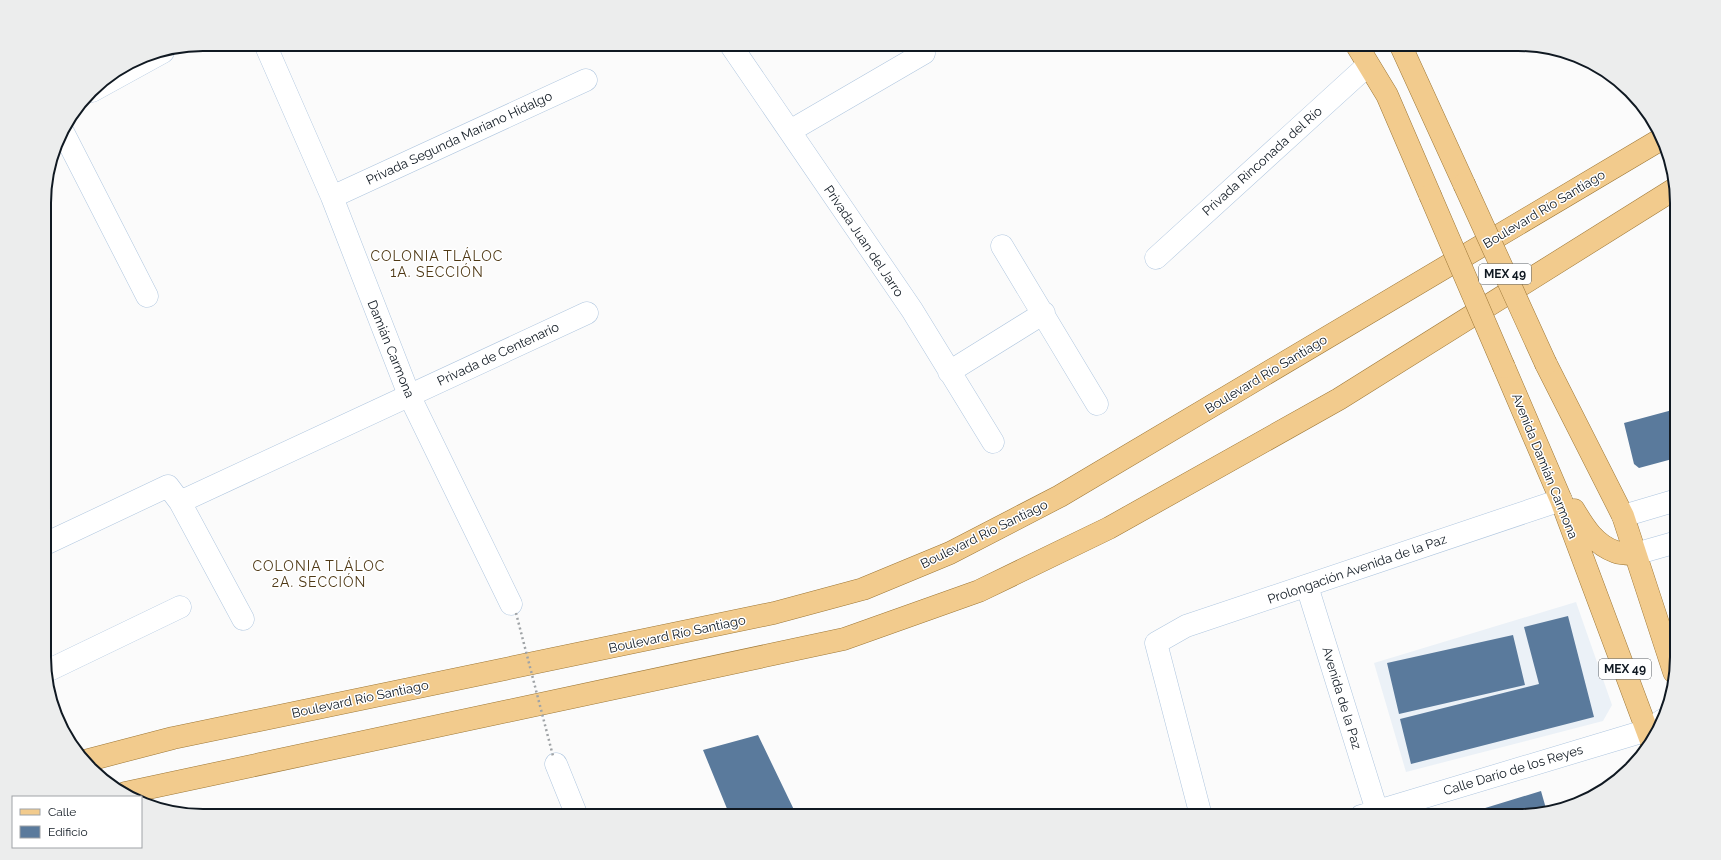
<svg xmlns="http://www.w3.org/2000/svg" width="1721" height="860" font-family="Raleway,sans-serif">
  <rect width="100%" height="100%" fill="#fbfbfb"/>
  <!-- built -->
  <path fill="#ebf1f7" d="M 1576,602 L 1612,705 L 1603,721 L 1406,772 L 1374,663 Z"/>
  <!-- building -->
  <path fill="#5a7a9c" d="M 1676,409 L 1676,458 L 1639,468 L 1634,464 L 1624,423 Z
    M 1568,616 L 1594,717 L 1411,764 L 1400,719 L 1539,684 L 1524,627 Z
    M 1513,635 L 1525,685 L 1399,714 L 1387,663 Z
    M 758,735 L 797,816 L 730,816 L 703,750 Z
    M 1541,791 L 1547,812 L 1529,816 L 1459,816 Z"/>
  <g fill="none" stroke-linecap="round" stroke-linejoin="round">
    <!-- minor casing -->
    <g stroke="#afc6df" stroke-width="23">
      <path id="minor" d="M 265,44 L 332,197 L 409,395 L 511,604
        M 730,44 L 912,310 L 993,442
        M 92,91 L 163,52
        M 62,130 L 147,296
        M 790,131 L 924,53
        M 332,197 L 586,80
        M 1002,246 L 1097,404
        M 1156,258 L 1368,65
        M 949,372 L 1044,313
        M 180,502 L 587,313
        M 1623,516 L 1677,500
        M 45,544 L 168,486 L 180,502 L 243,619
        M 1635,554 L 1677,542
        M 1307,586 L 1377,811
        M 45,672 L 180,607
        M 556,764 L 577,816
        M 1201,816 L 1156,643 L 1186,626 L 1561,500
        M 1361,816 L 1648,730 L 1663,720"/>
    </g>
    <!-- major casing -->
    <g stroke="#9d7736" stroke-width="23">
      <path id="major" d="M 1356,44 L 1387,95 L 1430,195
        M 1400,44 L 1464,184
        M 1546,364 L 1623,516 L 1674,672
        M 1504,367 L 1561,500 L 1651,741
        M 1574,510 C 1584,527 1595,545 1616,552 C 1621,554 1629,554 1635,554
        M 85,761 L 173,738 L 774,613 L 863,589 L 950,553 L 1060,496 L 1663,138
        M 125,793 L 844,639 L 979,591 L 1109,528 L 1339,399 L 1676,188"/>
    </g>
    <!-- minor -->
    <use href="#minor" stroke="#fff" stroke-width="22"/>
    <!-- major -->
    <use href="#major" stroke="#f2cb8d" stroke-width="22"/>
    <!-- major-bridge casing -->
    <g stroke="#9d7736" stroke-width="23" stroke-linecap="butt">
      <path id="major-bridge" d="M 1464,184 L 1546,364
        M 1430,195 L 1504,367"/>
    </g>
    <!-- path-bridge -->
    <path stroke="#9fa3a6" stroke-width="2.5" stroke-dasharray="2 3" stroke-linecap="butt" d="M 516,613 L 553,756"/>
    <!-- major-bridge -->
    <use href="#major-bridge" stroke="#f2cb8d" stroke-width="22"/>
  </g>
  <g text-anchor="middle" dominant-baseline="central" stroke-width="3" stroke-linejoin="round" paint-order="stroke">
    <!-- shield labels -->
    <g fill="#fff" stroke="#585e64" stroke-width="1">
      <rect x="1479" y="264" width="52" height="20" rx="3"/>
      <rect x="1599" y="659" width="52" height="20" rx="3"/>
    </g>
    <g font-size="12" font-weight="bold" fill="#101922">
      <text x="1505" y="274">MEX 49</text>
      <text x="1625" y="669">MEX 49</text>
    </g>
    <!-- street labels -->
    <g font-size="13" fill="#101922" stroke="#fff">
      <text transform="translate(459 138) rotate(-25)">Privada Segunda Mariano Hidalgo</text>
      <text transform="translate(1262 161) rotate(-42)">Privada Rinconada del Río</text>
      <text transform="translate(1544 209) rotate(-31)">Boulevard Río Santiago</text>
      <text transform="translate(864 241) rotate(56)">Privada Juan del Jarro</text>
      <text transform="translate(391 349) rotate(68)">Damián Carmona</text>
      <text transform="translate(498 354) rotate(-25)">Privada de Centenario</text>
      <text transform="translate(1266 374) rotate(-31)">Boulevard Río Santiago</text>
      <text transform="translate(1545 466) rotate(68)">Avenida Damián Carmona</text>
      <text transform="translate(984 534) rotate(-26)">Boulevard Río Santiago</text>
      <text transform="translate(1357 569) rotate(-19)">Prolongación Avenida de la Paz</text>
      <text transform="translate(677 634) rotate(-12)">Boulevard Río Santiago</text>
      <text transform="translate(1342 698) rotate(73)">Avenida de la Paz</text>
      <text transform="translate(360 699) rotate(-12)">Boulevard Río Santiago</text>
      <text transform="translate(1513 770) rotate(-17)">Calle Darío de los Reyes</text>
    </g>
    <!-- neighbourhood labels -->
    <g font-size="14" letter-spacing="1" fill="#4f3915" stroke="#fff">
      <text x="437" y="256">COLONIA TLÁLOC<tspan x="437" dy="16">1A. SECCIÓN</tspan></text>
      <text x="319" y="566">COLONIA TLÁLOC<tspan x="319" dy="16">2A. SECCIÓN</tspan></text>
    </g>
  </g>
  <!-- crop -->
  <path d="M0 0H1721V860H0ZM203 51H1518A152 152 0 0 1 1670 203V657A152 152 0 0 1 1518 809H203A152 152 0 0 1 51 657V203A152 152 0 0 1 203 51Z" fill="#eceded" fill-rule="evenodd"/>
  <path fill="none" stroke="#101922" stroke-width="2" d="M203 51H1518A152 152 0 0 1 1670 203V657A152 152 0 0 1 1518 809H203A152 152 0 0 1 51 657V203A152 152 0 0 1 203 51Z"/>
  <!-- legend -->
  <rect x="12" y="796" width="130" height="52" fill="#ffffff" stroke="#9fa3a7"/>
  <rect x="20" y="809" width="20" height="6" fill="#f2cb8d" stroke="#9fa3a7"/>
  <text x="48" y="816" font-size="12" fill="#101922">Calle</text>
  <rect x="20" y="826" width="20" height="12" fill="#5a7a9c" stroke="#9fa3a7"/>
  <text x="48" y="836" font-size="12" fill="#101922">Edificio</text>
</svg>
